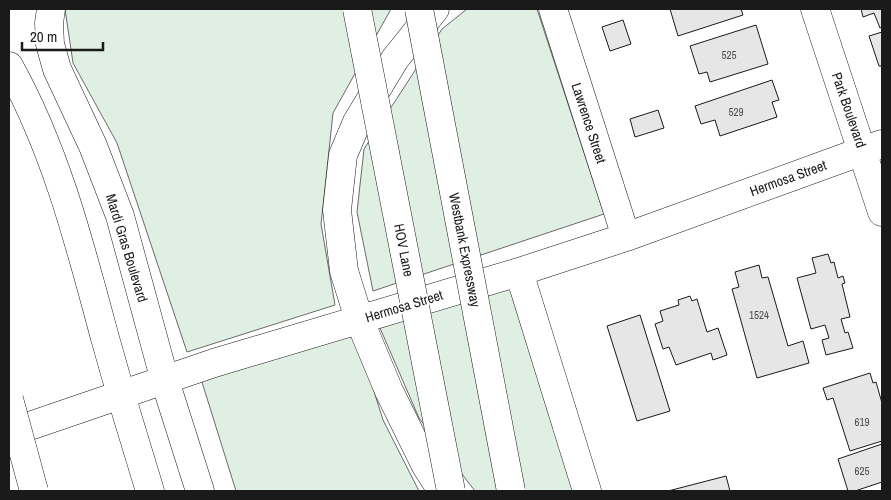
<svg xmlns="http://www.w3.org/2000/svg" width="891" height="500" font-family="'Archivo Narrow',sans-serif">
  <rect width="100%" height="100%" fill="#fff"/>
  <!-- green -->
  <path fill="#e0efe3" stroke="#6a6a6a" d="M 65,9 L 391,9 L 333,113 L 321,224 L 335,305 L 187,352 L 117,143 L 73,63 Z
    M 467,9 L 537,9 L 604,214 L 373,291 L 357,212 L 364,149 L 442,29 Z
    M 522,282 L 575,491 L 475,491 L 419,418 L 380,328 Z
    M 355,331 L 383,420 L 419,491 L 236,491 L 201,379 Z"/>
  <!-- building -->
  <path fill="#e6e6e6" stroke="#1a1a1a" d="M 670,9 L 741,9 L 743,15 L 678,36 Z
    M 861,9 L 882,9 L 882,27 L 880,28 L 874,13 L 863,17 Z
    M 623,20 L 631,44 L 610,51 L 602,27 Z
    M 756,25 L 768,64 L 710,82 L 707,72 L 699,74 L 690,46 Z
    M 882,32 L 882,66 L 879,66 L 869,36 Z
    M 772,80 L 779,100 L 772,102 L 777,117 L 720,136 L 715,120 L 701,124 L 695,106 Z
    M 658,110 L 664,128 L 635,137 L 630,119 Z
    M 828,254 L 831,263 L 834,262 L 838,278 L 843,276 L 845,283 L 842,284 L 850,317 L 841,319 L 845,333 L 848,332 L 853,348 L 826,355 L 822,340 L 829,338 L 825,325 L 811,329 L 797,278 L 816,273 L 812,258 Z
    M 759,265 L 762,278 L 768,277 L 788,346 L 803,341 L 809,363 L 757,378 L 732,289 L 739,287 L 735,272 Z
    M 690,296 L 692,301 L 697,299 L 707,332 L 718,328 L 727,355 L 713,360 L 711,353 L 676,365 L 669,347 L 663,349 L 655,324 L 663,321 L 660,311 L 679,305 L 678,300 Z
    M 640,315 L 670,411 L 637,421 L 607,326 Z
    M 870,373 L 873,383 L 876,382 L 882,403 L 882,441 L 850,451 L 833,398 L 827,400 L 823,388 Z
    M 882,444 L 882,482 L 855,491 L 848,491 L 838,459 Z
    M 726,476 L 730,491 L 668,491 Z"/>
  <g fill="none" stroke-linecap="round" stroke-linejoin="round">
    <!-- minor casing -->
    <g stroke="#1a1a1a" stroke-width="29">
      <path id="minor" d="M 51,9 L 49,23 L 50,44 L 57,69 L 93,146 L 120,216 L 165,381 L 200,491
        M 435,9 L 395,59 L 357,122 L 343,155 L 337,210 L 344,271 L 359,319 L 389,391 L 426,466 L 442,491
        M 553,9 L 626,237
        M 815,9 L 882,212
        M 9,66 C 56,150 80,245 105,338 C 119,389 134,440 150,491
        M 519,272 L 587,491
        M 9,433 L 214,363 L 519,272 L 626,237 L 882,144"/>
    </g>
    <!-- minor -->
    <use href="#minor" stroke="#fff" stroke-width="28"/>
    <!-- highway-bridge casing -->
    <g stroke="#1a1a1a" stroke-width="29" stroke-linecap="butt">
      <path id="highway-bridge" d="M 357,9 L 451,491
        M 419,9 L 511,491
        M 9,399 L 34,491"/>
    </g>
    <!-- highway-bridge -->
    <use href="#highway-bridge" stroke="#fff" stroke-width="28"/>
  </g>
  <g text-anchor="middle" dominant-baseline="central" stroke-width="4" stroke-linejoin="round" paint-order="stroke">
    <!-- number labels -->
    <g font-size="11" fill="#4d4d4d">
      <text x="729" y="55">525</text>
      <text x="736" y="112">529</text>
      <text x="759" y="315">1524</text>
      <text x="862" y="422">619</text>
      <text x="862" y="471">625</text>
    </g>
    <!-- street labels -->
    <g font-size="14" fill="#1a1a1a" stroke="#fff">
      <text transform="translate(849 110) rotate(71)">Park Boulevard</text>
      <text transform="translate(589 123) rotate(72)">Lawrence Street</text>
      <text transform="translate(788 178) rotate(-20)">Hermosa Street</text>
      <text transform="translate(127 248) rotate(73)">Mardi Gras Boulevard</text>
      <text transform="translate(404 250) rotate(79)">HOV Lane</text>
      <text transform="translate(465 250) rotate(79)">Westbank Expressway</text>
      <text transform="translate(404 306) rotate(-17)">Hermosa Street</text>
    </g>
  </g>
  <!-- border -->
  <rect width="891" height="500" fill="none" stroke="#1a1a1a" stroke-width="20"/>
  <!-- scale -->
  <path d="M22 42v8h81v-8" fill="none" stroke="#1a1a1a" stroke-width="2.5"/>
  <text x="30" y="42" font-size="15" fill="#1a1a1a" stroke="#ffffff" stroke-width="4" paint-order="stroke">20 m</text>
</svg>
